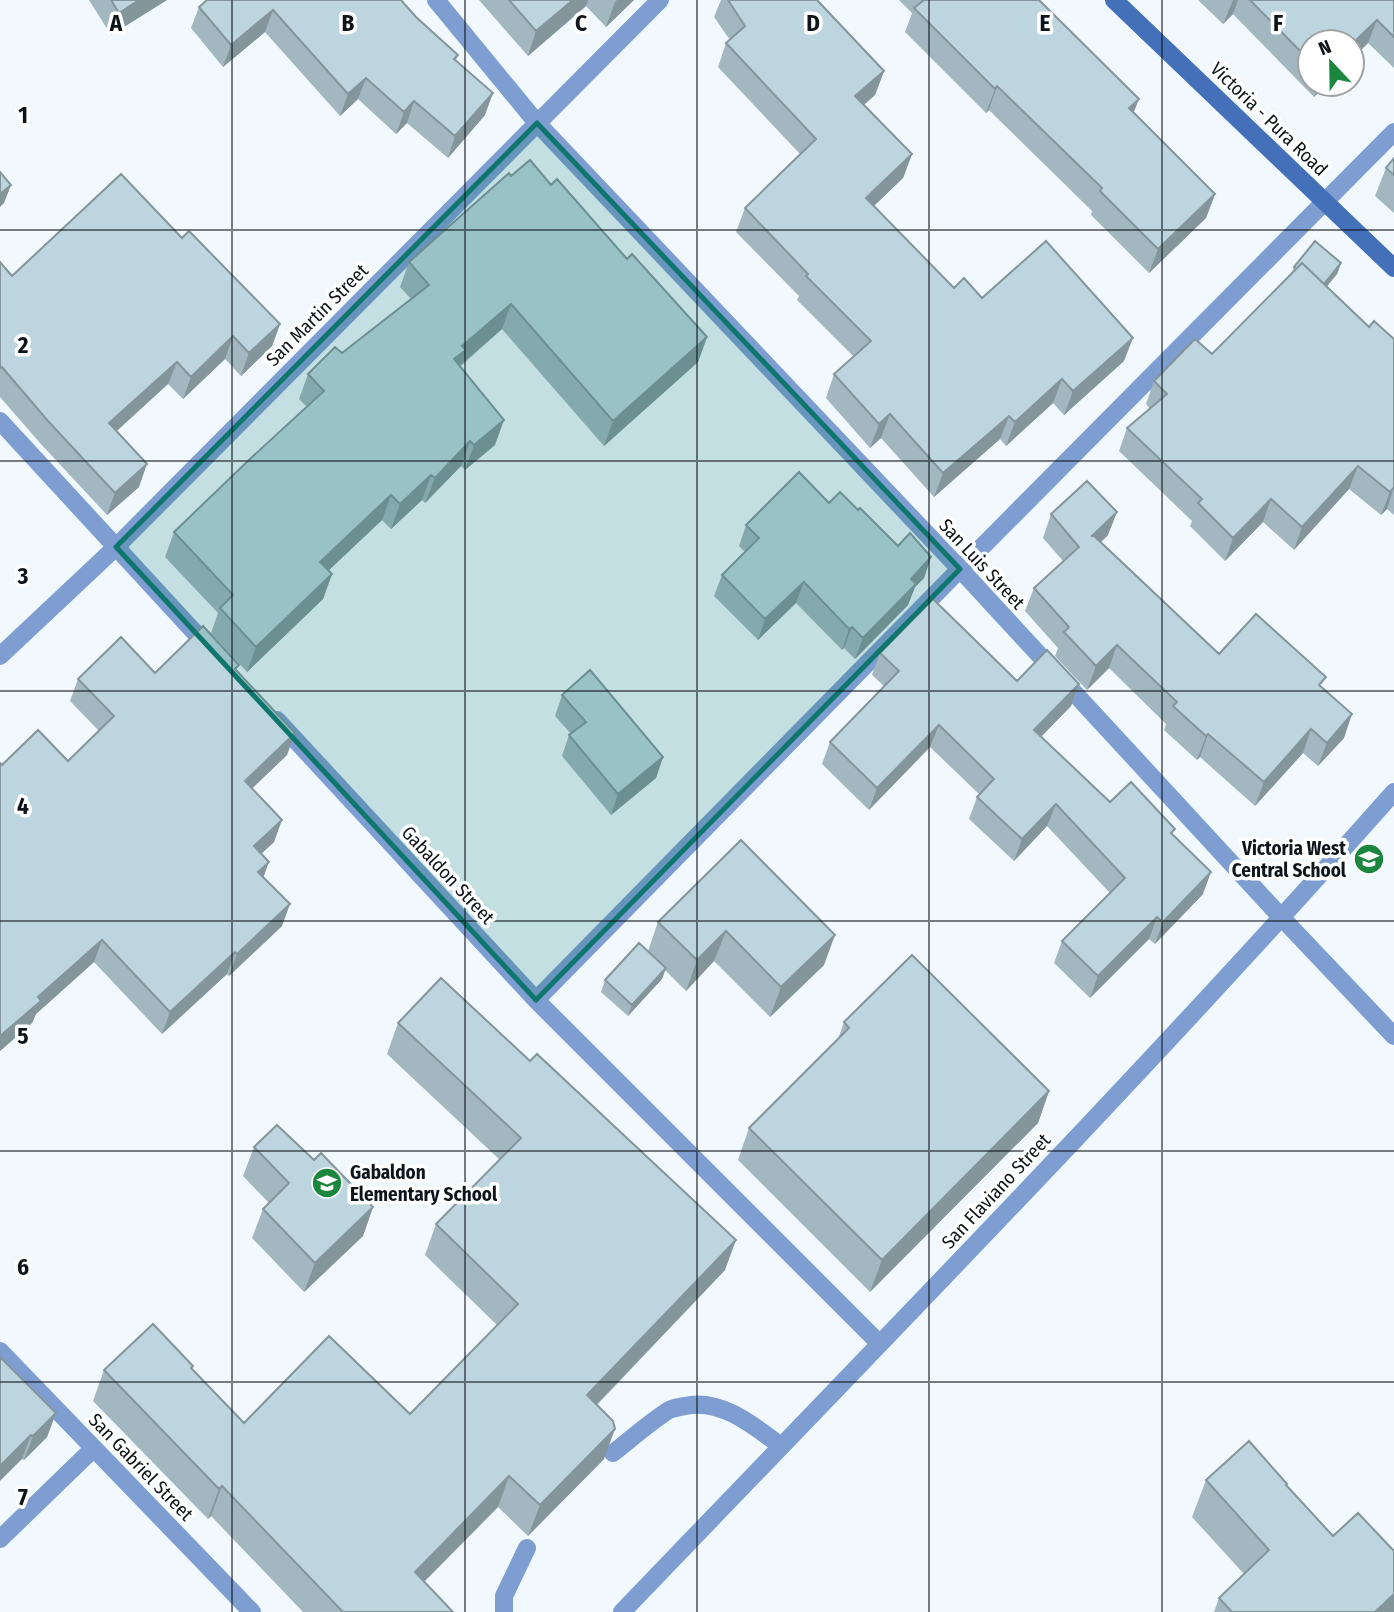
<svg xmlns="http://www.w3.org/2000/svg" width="1394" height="1612" font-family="'Fira Sans Condensed',sans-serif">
  <rect width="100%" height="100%" fill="#f1f9ff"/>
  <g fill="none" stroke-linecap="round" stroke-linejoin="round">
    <!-- service -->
    <path stroke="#7e9dd0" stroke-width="18" d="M 613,1453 C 631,1439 650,1422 669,1410 C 674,1408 679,1407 685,1406 C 721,1398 754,1426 781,1446
      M 504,1612 L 504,1596 L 527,1548"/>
    <!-- minor -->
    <path stroke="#7e9dd0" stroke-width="18" d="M 436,0 L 537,123 L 960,569 L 1282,918 L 1394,1036
      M 0,421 L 210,649
      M 0,656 L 116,547 L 660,0
      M 277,720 L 536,1000 L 880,1344
      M 536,1000 L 960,569 L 1394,132
      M 0,1351 L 252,1612
      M 0,1539 L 94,1448
      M 622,1612 C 882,1341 1145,1073 1394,792"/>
    <!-- secondary -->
    <path stroke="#4370b9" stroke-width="18" d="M 1114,0 L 1394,268"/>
  </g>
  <!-- wall -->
  <path fill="#a2b7bf" d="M 89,0 L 167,0 L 111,35 Z
    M 479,0 L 634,0 L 606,27 L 586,6 L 528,56 Z
    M 721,0 L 817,0 L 884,71 L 875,95 L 864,105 L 912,154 L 903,178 L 874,206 L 954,288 L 982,298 L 1124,361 L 1064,415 L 1053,403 L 1006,446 L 1000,439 L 934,497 L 881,438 L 870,448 L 826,398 L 834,374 L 854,357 L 797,300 L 799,296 L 736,232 L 745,208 L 800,154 L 718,67 L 726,43 L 730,40 L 714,17 Z
    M 899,0 L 1039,0 L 1134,112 L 1215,194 L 1206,218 L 1149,273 L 1091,215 L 1092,211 L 989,110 L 986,113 L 905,32 L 912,13 Z
    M 1198,0 L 1394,0 L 1394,68 L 1368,43 L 1352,59 L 1352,42 L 1310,42 L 1310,84 L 1327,84 L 1314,97 L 1233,14 L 1223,24 Z
    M 199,7 L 416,17 L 458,55 L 456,60 L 485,115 L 448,158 L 407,123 L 396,134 L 358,99 L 340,116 L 265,32 L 223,67 L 191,28 Z
    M 1394,158 L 1394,213 L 1375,196 L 1386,168 Z
    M 511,176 L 551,185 L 707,337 L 698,362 L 604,446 L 502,329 L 460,367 L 495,445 L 465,470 L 461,466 L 425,503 L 422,500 L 391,529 L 382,520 L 329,570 L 332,574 L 323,599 L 247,672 L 211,633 L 218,613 L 165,557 L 174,532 L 307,407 L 299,399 L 308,374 L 342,353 L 411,299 L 400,287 L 409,262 Z
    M 182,238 L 280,324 L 272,346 L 241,376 L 225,359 L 183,399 L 168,384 L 117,431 L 139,487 L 107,515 L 40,443 L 0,397 L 0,262 L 12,276 Z
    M 1341,263 L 1337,274 L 1327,286 L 1369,327 L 1394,339 L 1394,515 L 1387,509 L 1381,515 L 1349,489 L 1294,550 L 1263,522 L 1225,561 L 1190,526 L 1192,521 L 1119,451 L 1127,428 L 1150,409 L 1146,404 L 1154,381 L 1212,354 L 1291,274 L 1294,267 Z
    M 829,503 L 858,510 L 898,546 L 931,557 L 924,578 L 915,587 L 908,605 L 855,659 L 844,648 L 842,650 L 796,603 L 758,640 L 714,596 L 722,575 L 745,552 L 739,546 L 746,525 Z
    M 1051,514 L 1108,535 L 1101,542 L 1219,654 L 1322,688 L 1344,738 L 1318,766 L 1303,753 L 1255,806 L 1200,757 L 1197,760 L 1164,730 L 1166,724 L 1109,668 L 1087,690 L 1055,656 L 1058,648 L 1025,611 L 1034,588 L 1063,561 L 1043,538 Z
    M 880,653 L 1017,681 L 1079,684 L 1071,706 L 1041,737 L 1110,802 L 1173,835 L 1203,894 L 1155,944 L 1149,939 L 1090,998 L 1054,963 L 1062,941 L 1110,893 L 1047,826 L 1014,861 L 969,819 L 977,797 L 979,794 L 930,747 L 869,810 L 822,764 L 830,742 L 884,686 L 872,675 Z
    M 237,671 L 287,755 L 252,788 L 274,842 L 261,854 L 263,877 L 282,926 L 229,976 L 227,974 L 162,1034 L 94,962 L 36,1014 L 32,1023 L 0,1051 L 0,763 L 2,765 L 68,761 L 99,731 L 70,701 L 78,679 L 155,673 Z
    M 562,695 L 663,757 L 656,778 L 611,815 L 562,756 L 569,735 L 571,734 L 555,716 Z
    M 741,840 L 824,965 L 770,1017 L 714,961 L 686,991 L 665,970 L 662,979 L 628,1016 L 601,992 L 605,980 L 648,951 L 658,922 Z
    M 844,1022 L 1049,1091 L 1038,1123 L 870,1292 L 738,1160 L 749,1128 L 838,1039 Z
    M 398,1023 L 725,1270 L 597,1405 L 604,1459 L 528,1536 L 498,1507 L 424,1582 L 453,1612 L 303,1612 L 211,1516 L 208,1519 L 93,1401 L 104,1370 L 192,1369 L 244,1423 L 410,1414 L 497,1325 L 425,1255 L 436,1224 L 500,1160 L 387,1054 Z
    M 254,1147 L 314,1160 L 373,1207 L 363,1236 L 304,1292 L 252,1238 L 263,1209 L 269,1203 L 243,1176 Z
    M 0,1357 L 56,1413 L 47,1437 L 24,1460 L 22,1459 Z
    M 1206,1480 L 1287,1486 L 1333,1536 L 1394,1612 L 1214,1612 L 1219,1598 L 1244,1574 L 1192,1517 Z"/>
  <!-- shaded-wall -->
  <path fill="#84959b" d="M 139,0 L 167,0 L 111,35 L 119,13 Z
    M 573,0 L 588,0 L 586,6 L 528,56 L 536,31 Z
    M 617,0 L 634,0 L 606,27 L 615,2 Z
    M 1233,0 L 1238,0 L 1233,14 L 1223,24 Z
    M 273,10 L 265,32 L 223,67 L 231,45 Z
    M 1377,20 L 1368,43 L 1352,59 L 1352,44 Z
    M 884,71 L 875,95 L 846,120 L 855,96 Z
    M 366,78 L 358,99 L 340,116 L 348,94 Z
    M 1319,84 L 1327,84 L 1314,97 Z
    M 997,86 L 989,110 L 986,113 L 995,89 Z
    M 493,93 L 485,115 L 448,158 L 455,136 Z
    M 1139,99 L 1130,122 L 1129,108 Z
    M 414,101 L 407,123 L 396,134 L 404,112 Z
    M 912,154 L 903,178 L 857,222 L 866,198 Z
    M 11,185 L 4,203 L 0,207 L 0,194 Z
    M 1215,194 L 1206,218 L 1149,273 L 1158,249 Z
    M 1341,263 L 1337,274 L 1316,300 L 1320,289 Z
    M 511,304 L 502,329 L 460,365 L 457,375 L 454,359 L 462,346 Z
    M 280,324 L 272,346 L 241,376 L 249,353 Z
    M 233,336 L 225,359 L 183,399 L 191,377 Z
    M 707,337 L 698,362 L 604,446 L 613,421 Z
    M 1133,338 L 1124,361 L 1064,415 L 1073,391 Z
    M 177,362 L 168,384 L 101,445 L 109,423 Z
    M 1062,379 L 1053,403 L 1006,446 L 1015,422 Z
    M 890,414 L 881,438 L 870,448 L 879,424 Z
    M 1009,416 L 1000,439 L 934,497 L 943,473 Z
    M 504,420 L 495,445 L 465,470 L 474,445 Z
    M 470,441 L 461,466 L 425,503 L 435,478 Z
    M 147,464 L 139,487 L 107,515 L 115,493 Z
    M 1358,466 L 1349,489 L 1294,550 L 1302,527 Z
    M 431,475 L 422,500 L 391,529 L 400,504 Z
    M 1394,487 L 1387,509 L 1381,515 L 1390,492 Z
    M 391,495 L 382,520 L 311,587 L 320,562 Z
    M 1271,499 L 1263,522 L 1225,561 L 1233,538 Z
    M 1117,512 L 1108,535 L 1082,560 L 1091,537 Z
    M 931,557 L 924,578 L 915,587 L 908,605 L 855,659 L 863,638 L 911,579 Z
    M 332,574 L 323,599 L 247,672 L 256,647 Z
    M 804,582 L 796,603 L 758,640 L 765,619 Z
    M 852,627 L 844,648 L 842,650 L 849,629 Z
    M 1117,645 L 1109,668 L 1087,690 L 1096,666 Z
    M 1079,684 L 1071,706 L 1026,752 L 1034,730 Z
    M 1352,714 L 1344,738 L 1318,766 L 1327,743 Z
    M 939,725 L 930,747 L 869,810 L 877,788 Z
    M 1311,729 L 1303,753 L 1255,806 L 1264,782 Z
    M 295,733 L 287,755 L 237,803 L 245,781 Z
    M 1208,734 L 1200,757 L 1197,760 L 1206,736 Z
    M 663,757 L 656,778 L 611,815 L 618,794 Z
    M 1056,804 L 1047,826 L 1014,861 L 1022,839 Z
    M 282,820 L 274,842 L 245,869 L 254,846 Z
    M 269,862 L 261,884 L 258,872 Z
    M 1211,872 L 1203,894 L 1155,944 L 1163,922 Z
    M 290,904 L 282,926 L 229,976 L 237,954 Z
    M 1157,917 L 1149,939 L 1090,998 L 1098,976 Z
    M 726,931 L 714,961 L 686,991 L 697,960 Z
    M 835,935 L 824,965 L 770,1017 L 781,987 Z
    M 102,940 L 94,962 L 36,1014 L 32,1023 L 0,1051 L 0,1036 L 38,997 Z
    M 235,952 L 227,974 L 162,1034 L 170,1012 Z
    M 666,968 L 662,979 L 628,1016 L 632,1005 Z
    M 1049,1091 L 1038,1123 L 870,1292 L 882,1260 Z
    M 373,1207 L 363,1236 L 304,1292 L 315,1263 Z
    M 736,1240 L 725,1270 L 576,1426 L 587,1395 Z
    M 56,1413 L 47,1437 L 24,1460 L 33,1436 Z
    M 615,1429 L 604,1459 L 528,1536 L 540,1505 Z
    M 31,1435 L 22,1459 L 0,1481 L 0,1466 Z
    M 509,1476 L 498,1507 L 403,1603 L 415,1572 Z
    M 222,1486 L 211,1516 L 208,1519 L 219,1489 Z
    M 1394,1594 L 1394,1612 L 1375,1612 Z"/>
  <!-- building -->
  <path fill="#bcd5de" stroke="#84959b" stroke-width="2" d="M 111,0 L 139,0 L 119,13 Z
    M 207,0 L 401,0 L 416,17 L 458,55 L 454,59 L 493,93 L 455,136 L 414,101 L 404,112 L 366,78 L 348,94 L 273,10 L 231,45 L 199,7 Z
    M 509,0 L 573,0 L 536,31 Z
    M 728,0 L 817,0 L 884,71 L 855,96 L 912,154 L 866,198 L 954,288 L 964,278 L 982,298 L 1046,241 L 1133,338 L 1073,391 L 1062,379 L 1015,422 L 1009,416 L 943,473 L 890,414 L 879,424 L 834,374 L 871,341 L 806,276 L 808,274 L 745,208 L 816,139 L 726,43 L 745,26 Z
    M 924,0 L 1039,0 L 1139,99 L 1129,108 L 1215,194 L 1158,249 L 1100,191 L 1102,188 L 997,86 L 995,89 L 914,8 Z
    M 1250,0 L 1394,0 L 1394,37 L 1377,20 L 1352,44 L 1352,42 L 1310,42 L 1310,61 Z
    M 1394,158 L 1394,175 L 1386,168 Z
    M 530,160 L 551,185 L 557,179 L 627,259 L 632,254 L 707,337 L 613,421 L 511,304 L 462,346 L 466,350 L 454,359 L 504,420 L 474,445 L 470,441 L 435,478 L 431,475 L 400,504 L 391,495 L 320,562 L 332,574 L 256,647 L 220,608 L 233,595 L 174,532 L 251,458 L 324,391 L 308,374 L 335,347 L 342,353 L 429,285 L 409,262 L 509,173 L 511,176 Z
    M 0,172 L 11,185 L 0,194 Z
    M 121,174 L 182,238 L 189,231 L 280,324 L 249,353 L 233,336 L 191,377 L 177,362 L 109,423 L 147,464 L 115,493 L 48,421 L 2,367 L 0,368 L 0,262 L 12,276 Z
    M 1315,241 L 1341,263 L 1324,284 L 1302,263 L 1296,269 L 1294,267 Z
    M 1302,263 L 1369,327 L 1374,321 L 1394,339 L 1394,487 L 1390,492 L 1358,466 L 1302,527 L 1271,499 L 1233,538 L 1198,503 L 1202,499 L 1127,428 L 1167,394 L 1154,381 L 1195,339 L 1212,354 Z
    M 799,472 L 829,503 L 840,492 L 858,510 L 860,508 L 898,546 L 910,533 L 931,557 L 911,579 L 916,584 L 863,638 L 852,627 L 849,629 L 804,582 L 765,619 L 722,575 L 759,538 L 746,525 Z
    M 1087,481 L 1117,512 L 1091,537 L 1093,535 L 1219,654 L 1256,614 L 1326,677 L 1319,685 L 1352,714 L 1327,743 L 1311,729 L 1264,782 L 1208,734 L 1206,736 L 1173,706 L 1177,702 L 1117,645 L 1096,666 L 1064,632 L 1069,627 L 1034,588 L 1079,547 L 1051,514 Z
    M 933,599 L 1017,681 L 1047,650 L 1079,684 L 1034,730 L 1110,802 L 1131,782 L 1175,829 L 1171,833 L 1211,872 L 1163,922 L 1157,917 L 1098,976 L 1062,941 L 1125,878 L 1056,804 L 1022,839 L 977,797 L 994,779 L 939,725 L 877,788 L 830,742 L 899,671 L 880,653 Z
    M 203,626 L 239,665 L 235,669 L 295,733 L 245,781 L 282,820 L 254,846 L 269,862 L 258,872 L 290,904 L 237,954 L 235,952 L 170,1012 L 102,940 L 38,997 L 41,1001 L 0,1036 L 0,763 L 2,765 L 38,730 L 68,761 L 114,716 L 78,679 L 121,637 L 155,673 Z
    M 590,670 L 663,757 L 618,794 L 569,735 L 586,722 L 562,695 Z
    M 741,840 L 835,935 L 781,987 L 726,931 L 697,960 L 658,922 Z
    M 639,943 L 666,968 L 632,1005 L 605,980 Z
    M 912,955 L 1049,1091 L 882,1260 L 749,1128 L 849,1028 L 844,1022 Z
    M 441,978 L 530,1061 L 537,1054 L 736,1240 L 587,1395 L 613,1421 L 615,1429 L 540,1505 L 509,1476 L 415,1572 L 453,1612 L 343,1612 L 222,1486 L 219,1489 L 104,1370 L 153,1324 L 193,1366 L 191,1368 L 244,1423 L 329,1336 L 410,1414 L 518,1304 L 436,1224 L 521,1138 L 398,1023 Z
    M 277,1125 L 314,1160 L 321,1153 L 373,1207 L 315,1263 L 263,1209 L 289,1183 L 254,1147 Z
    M 0,1357 L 56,1413 L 33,1436 L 31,1435 L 0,1466 Z
    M 1249,1441 L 1287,1484 L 1286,1485 L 1333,1536 L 1358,1513 L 1394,1551 L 1394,1594 L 1375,1612 L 1232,1612 L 1219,1598 L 1269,1550 L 1206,1480 Z"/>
  <!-- marked area -->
  <path fill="#0f766e" fill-opacity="0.2" stroke="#0f766e" stroke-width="5" stroke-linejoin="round" d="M 537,123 L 960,569 L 536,1000 L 116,547 Z"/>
  <!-- grid -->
  <path fill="none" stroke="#0e1419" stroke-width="2" stroke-opacity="0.55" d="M 232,0 L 232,1612M 465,0 L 465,1612M 697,0 L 697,1612M 929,0 L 929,1612M 1162,0 L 1162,1612M 0,230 L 1394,230M 0,461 L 1394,461M 0,691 L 1394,691M 0,921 L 1394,921M 0,1151 L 1394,1151M 0,1382 L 1394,1382"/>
  <!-- icons -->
  <defs>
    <g id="school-disc" transform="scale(1.575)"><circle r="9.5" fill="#1b863d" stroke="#fff"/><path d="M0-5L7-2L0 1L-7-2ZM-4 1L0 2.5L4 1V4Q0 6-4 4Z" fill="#fff"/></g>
  </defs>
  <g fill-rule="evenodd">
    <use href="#school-disc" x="1369" y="859"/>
    <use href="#school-disc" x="327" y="1183"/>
  </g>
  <g text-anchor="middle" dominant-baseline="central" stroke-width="7" stroke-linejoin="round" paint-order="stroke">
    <!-- street labels -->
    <g font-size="19" fill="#0e1419" stroke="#fff">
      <text transform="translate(1269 119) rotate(44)">Victoria - Pura Road</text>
      <text transform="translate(317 315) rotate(-45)">San Martin Street</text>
      <text transform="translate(982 564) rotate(47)">San Luis Street</text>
      <text transform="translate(448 875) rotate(47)">Gabaldon Street</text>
      <text transform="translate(996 1191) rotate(-47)">San Flaviano Street</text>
      <text transform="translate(141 1467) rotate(46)">San Gabriel Street</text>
    </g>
    <!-- poi labels -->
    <g font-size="19" font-weight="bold" fill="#0e1419" stroke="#fff" text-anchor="end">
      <text x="1346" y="848">Victoria West<tspan x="1346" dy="22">Central School</tspan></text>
      <text x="350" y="1172" text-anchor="start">Gabaldon<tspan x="350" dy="22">Elementary School</tspan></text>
    </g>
  </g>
  <g font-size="23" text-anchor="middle" font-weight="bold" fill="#0e1419" stroke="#fff" stroke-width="7" stroke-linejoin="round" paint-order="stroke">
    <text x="116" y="31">A</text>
    <text x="348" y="31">B</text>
    <text x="581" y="31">C</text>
    <text x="813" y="31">D</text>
    <text x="1045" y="31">E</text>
    <text x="1278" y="31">F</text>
    <text x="23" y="123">1</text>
    <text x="23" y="353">2</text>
    <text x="23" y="584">3</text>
    <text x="23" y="814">4</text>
    <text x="23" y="1044">5</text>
    <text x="23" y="1275">6</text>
    <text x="23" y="1505">7</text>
  </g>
  <!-- north arrow -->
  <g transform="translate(1331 63) rotate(338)"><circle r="33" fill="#ffffff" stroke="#9fa1a3" stroke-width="2"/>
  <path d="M0-5L12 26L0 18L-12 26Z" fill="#1b863d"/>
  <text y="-10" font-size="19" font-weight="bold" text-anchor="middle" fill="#0e1419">N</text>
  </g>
</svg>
